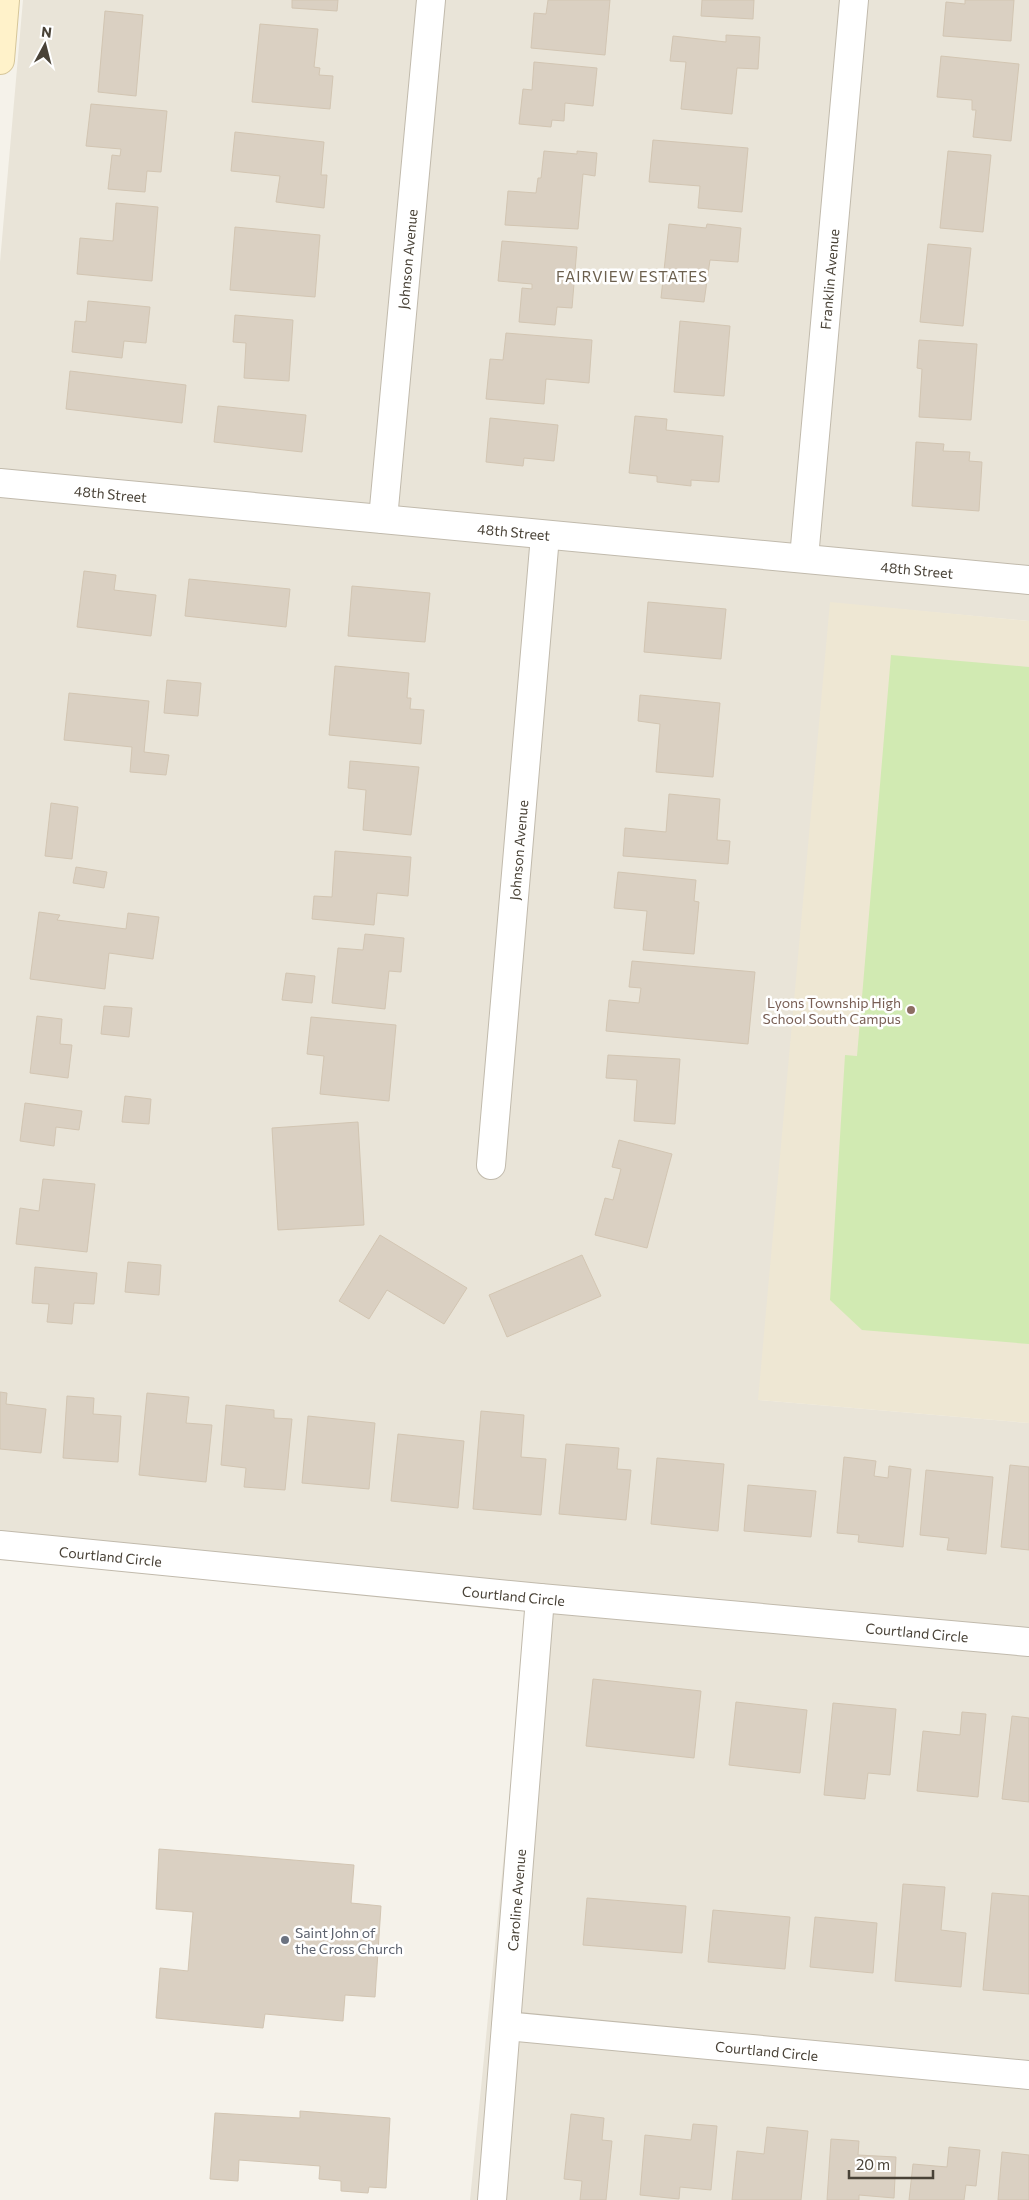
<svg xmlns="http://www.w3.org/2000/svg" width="1029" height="2200" font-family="Commissioner,sans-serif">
  <rect width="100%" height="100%" fill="#f5f2ea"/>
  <!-- residential -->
  <path fill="#e9e4d8" d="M 23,0 L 1029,0 L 1029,621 L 831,603 L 759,1400 L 1029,1423 L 1029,2200 L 470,2200 L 528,1610 L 0,1560 L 0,262 Z"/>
  <!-- education -->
  <path fill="#eee7d3" d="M 830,602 L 1029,621 L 1029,1423 L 758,1400 Z"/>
  <!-- green -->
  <path fill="#d1eab2" d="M 891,655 L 1029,667 L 1029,1344 L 862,1330 L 830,1300 L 845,1055 L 857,1056 Z"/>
  <!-- building -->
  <path fill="#dad0c2" stroke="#d2c5b2" d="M 292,0 L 338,0 L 337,11 L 292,8 Z
    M 548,0 L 610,0 L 605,55 L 531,48 L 534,13 L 546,14 Z
    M 702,0 L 754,0 L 753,19 L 701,16 Z
    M 965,0 L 1014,0 L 1011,41 L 943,36 L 946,2 L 965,4 Z
    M 105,11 L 143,15 L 136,96 L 98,92 Z
    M 260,24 L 318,29 L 314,67 L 320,68 L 319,75 L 333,76 L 330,109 L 252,102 Z
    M 726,35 L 760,37 L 758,69 L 737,68 L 732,114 L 681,109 L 686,62 L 670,61 L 673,36 L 726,42 Z
    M 941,56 L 1019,64 L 1011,141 L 973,137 L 976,110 L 972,110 L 972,100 L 937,97 Z
    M 534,62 L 597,68 L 593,106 L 565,103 L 564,121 L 552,120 L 551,127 L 519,124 L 523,89 L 532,90 Z
    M 91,104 L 167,111 L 161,172 L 147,171 L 145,192 L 108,189 L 112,155 L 120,156 L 121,149 L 86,146 Z
    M 235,132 L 324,142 L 321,175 L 327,175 L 324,208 L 276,202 L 280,176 L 231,171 Z
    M 653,140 L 748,148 L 742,212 L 698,208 L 700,186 L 649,182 Z
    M 544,151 L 577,154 L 577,151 L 597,153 L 595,176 L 583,174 L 578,229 L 505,225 L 508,191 L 536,193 L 538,178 L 541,178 Z
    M 948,151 L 991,155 L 983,232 L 940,228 Z
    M 116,203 L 158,207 L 152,281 L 77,274 L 80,238 L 113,241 Z
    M 669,224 L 706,228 L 707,224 L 741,228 L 738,262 L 710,260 L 704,302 L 661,298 Z
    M 235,227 L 320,235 L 315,297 L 230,290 Z
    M 502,241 L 577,247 L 572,308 L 557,307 L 555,325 L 519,322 L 522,288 L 532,289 L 532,284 L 498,281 Z
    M 928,244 L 971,248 L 963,326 L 920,322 Z
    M 88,301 L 150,307 L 146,343 L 124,341 L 122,358 L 72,352 L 75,321 L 86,322 Z
    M 235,315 L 293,320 L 289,381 L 244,378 L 246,343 L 233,342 Z
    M 680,321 L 730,326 L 724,396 L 674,392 Z
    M 506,333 L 592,340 L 589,383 L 546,379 L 544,404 L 486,399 L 490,359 L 503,360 Z
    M 919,340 L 977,344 L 971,420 L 919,417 L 922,369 L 917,368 Z
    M 70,371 L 186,385 L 182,423 L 66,409 Z
    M 218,406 L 306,415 L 302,452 L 214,442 Z
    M 635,416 L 667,419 L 666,430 L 723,436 L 719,482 L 691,480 L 691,486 L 657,482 L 657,476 L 629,473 Z
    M 490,418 L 558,425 L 554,461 L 524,458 L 523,466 L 486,462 Z
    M 916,442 L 944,444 L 943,451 L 970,452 L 969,461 L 982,462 L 979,511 L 912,506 Z
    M 84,571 L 116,575 L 114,590 L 156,595 L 151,636 L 77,627 Z
    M 189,579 L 290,589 L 286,627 L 185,616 Z
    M 352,586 L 430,593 L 425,642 L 348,636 Z
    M 648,602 L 726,609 L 721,659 L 644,652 Z
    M 335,666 L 409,673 L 407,698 L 411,698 L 410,709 L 424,710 L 421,744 L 329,735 Z
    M 167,680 L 201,683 L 198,716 L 164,713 Z
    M 69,693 L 149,701 L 144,752 L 169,755 L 166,775 L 130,772 L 132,747 L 64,740 Z
    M 640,695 L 720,703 L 713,777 L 656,772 L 660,724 L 638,721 Z
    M 350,761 L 419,767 L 411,835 L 363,830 L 366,790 L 348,788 Z
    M 669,794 L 720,799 L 717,840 L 730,841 L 728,864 L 623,856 L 625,828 L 666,832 Z
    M 51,803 L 78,807 L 72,859 L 45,856 Z
    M 335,851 L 411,857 L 408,896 L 377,893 L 374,925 L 312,919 L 314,896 L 332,897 Z
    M 76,867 L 107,872 L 104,888 L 73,883 Z
    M 618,872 L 696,880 L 694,901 L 699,902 L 694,954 L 643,950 L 647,911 L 614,908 Z
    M 39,912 L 60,915 L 57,920 L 126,929 L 128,913 L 159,917 L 153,959 L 109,953 L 105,989 L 30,979 Z
    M 365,934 L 404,938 L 401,972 L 389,971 L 385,1009 L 332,1003 L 338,948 L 363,950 Z
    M 632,961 L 755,972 L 748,1044 L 606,1031 L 609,1000 L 639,1003 L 641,988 L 629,987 Z
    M 286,973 L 315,976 L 312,1003 L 282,1000 Z
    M 104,1006 L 132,1008 L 129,1037 L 101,1034 Z
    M 37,1016 L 62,1019 L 60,1044 L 72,1045 L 68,1078 L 30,1073 Z
    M 311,1017 L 396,1025 L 389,1101 L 320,1094 L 324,1056 L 307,1054 Z
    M 608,1055 L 680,1059 L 675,1124 L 634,1121 L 637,1080 L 606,1078 Z
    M 125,1096 L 151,1099 L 149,1124 L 122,1122 Z
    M 25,1103 L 82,1111 L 79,1130 L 56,1127 L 54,1146 L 20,1141 Z
    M 358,1122 L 364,1225 L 278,1230 L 272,1128 Z
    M 619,1140 L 672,1154 L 647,1248 L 595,1235 L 605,1198 L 613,1200 L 621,1169 L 612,1167 Z
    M 43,1179 L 95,1184 L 87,1252 L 16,1244 L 20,1208 L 39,1211 Z
    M 380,1235 L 467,1288 L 444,1324 L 387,1290 L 369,1319 L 339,1301 Z
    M 582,1255 L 601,1296 L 507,1337 L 489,1295 Z
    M 128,1262 L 161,1265 L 159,1295 L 125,1292 Z
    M 35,1267 L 97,1273 L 94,1304 L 74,1303 L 72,1324 L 47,1322 L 49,1304 L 32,1303 Z
    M 0,1392 L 7,1393 L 6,1404 L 46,1409 L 41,1453 L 0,1449 Z
    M 147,1393 L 189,1397 L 186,1423 L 212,1425 L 206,1482 L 139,1475 Z
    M 67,1396 L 94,1398 L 93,1414 L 121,1416 L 118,1462 L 63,1458 Z
    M 226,1405 L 274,1410 L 274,1418 L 292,1419 L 285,1490 L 244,1487 L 246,1468 L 221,1465 Z
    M 481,1411 L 524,1415 L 521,1457 L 546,1459 L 541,1515 L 473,1509 Z
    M 308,1416 L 375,1423 L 369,1489 L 302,1483 Z
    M 398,1434 L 464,1441 L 458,1508 L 391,1501 Z
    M 566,1444 L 619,1448 L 617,1469 L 631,1470 L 626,1520 L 559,1514 Z
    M 844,1457 L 876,1461 L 874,1476 L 888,1478 L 889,1466 L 911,1469 L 903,1547 L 858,1542 L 859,1535 L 837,1533 Z
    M 657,1458 L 724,1464 L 718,1531 L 651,1524 Z
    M 1010,1465 L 1029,1467 L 1029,1550 L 1001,1547 Z
    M 926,1470 L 993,1477 L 986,1554 L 947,1550 L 949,1538 L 920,1535 Z
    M 748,1485 L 816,1491 L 811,1537 L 744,1531 Z
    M 593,1679 L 701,1691 L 694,1758 L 586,1746 Z
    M 736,1702 L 807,1710 L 800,1773 L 729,1765 Z
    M 833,1703 L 896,1709 L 890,1775 L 868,1773 L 865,1799 L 824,1795 Z
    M 962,1712 L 986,1714 L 978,1797 L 917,1791 L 923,1731 L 960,1735 Z
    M 1012,1716 L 1029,1718 L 1029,1802 L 1002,1799 Z
    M 159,1849 L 354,1865 L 351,1903 L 381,1906 L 375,1997 L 345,1995 L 343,2021 L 265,2014 L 263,2028 L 156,2018 L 160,1968 L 188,1971 L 193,1912 L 156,1909 Z
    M 903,1884 L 945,1887 L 941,1930 L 966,1933 L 961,1987 L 895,1981 Z
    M 992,1893 L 1029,1896 L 1029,1994 L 983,1990 Z
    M 587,1898 L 686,1906 L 682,1953 L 583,1945 Z
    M 713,1910 L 790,1917 L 785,1969 L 708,1962 Z
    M 815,1917 L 877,1923 L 873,1973 L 810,1967 Z
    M 300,2111 L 390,2118 L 386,2188 L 369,2187 L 368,2193 L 341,2191 L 341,2181 L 319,2179 L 320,2166 L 239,2160 L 238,2181 L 210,2179 L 215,2113 L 300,2118 Z
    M 571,2114 L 604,2118 L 602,2140 L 612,2141 L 606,2200 L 580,2200 L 582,2181 L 564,2179 Z
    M 693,2124 L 717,2126 L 711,2190 L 680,2187 L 679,2199 L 640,2195 L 645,2135 L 691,2140 Z
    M 767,2127 L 808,2131 L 801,2200 L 732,2200 L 737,2151 L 764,2154 Z
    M 831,2139 L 859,2141 L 858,2155 L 896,2157 L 894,2198 L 859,2195 L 859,2200 L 827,2200 Z
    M 949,2147 L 980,2150 L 976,2186 L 966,2185 L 964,2200 L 909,2200 L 913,2164 L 947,2167 Z
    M 1002,2152 L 1029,2155 L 1029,2200 L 998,2200 Z"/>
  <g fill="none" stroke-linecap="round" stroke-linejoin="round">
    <!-- minor casing -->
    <g stroke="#c1baac" stroke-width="30">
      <g id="minor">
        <path id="s1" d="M 0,483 L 1029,580"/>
        <path id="s2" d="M 383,519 L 431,0"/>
        <path id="s3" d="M 804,558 L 854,0"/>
        <path id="s4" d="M 491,1165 L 545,536"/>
        <path id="s5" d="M 0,1545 L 540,1598 L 1029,1642"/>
        <path id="s6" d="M 506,2026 L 1029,2075"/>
        <path id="s7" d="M 492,2200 L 540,1598"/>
      </g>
    </g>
    <!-- secondary casing -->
    <g stroke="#d6c699" stroke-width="30">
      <path id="secondary" d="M 0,60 L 5,0"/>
    </g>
    <!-- minor -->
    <use href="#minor" stroke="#fff" stroke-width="28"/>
    <!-- secondary -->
    <use href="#secondary" stroke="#fff2ca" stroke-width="28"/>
  </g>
  <!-- markers -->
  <circle fill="#8d6e63" stroke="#fff" stroke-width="2" cx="911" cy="1010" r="5"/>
  <circle fill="#6b7280" stroke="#fff" stroke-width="2" cx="285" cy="1940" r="5"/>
  <g text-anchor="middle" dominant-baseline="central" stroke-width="5" stroke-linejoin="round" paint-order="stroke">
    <!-- street labels -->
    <g font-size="14" fill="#494237" stroke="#fff">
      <text stroke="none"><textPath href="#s2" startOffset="261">Johnson Avenue</textPath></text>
      <text stroke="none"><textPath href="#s3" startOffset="280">Franklin Avenue</textPath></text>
      <text stroke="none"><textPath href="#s1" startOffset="111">48th Street</textPath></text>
      <text stroke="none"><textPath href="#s1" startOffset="516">48th Street</textPath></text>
      <text stroke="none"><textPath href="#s1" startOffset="921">48th Street</textPath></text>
      <text stroke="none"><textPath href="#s4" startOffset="316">Johnson Avenue</textPath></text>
      <text stroke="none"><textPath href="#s5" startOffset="111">Courtland Circle</textPath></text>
      <text stroke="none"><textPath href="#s5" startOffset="516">Courtland Circle</textPath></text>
      <text stroke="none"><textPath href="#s5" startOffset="921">Courtland Circle</textPath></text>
      <text stroke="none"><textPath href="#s7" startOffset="301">Caroline Avenue</textPath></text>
      <text stroke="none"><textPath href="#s6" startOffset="262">Courtland Circle</textPath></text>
    </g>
    <!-- education labels -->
    <g font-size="14" fill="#785e54" stroke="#fff" text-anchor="end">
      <text x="901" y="1002">Lyons Township High<tspan x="901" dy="16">School South Campus</tspan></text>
    </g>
    <!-- worship labels -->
    <g font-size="14" fill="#5b616d" stroke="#fff" text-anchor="start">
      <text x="295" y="1932">Saint John of<tspan x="295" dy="16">the Cross Church</tspan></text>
    </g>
    <!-- neighbourhood labels -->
    <g font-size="15" letter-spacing="1" fill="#6c604e" stroke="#fff">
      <text x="632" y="276">FAIRVIEW ESTATES</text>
    </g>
  </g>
  <!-- north arrow -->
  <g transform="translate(45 45) rotate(7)" stroke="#ffffff" stroke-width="4" paint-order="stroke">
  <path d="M0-4L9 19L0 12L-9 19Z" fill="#494237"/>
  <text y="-8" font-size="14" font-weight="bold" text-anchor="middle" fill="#494237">N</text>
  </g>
  <!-- scale -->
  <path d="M849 2170v8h84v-8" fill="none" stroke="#494237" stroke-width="2.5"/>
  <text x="856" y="2170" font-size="15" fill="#494237" stroke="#ffffff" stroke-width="4" paint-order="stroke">20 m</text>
</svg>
